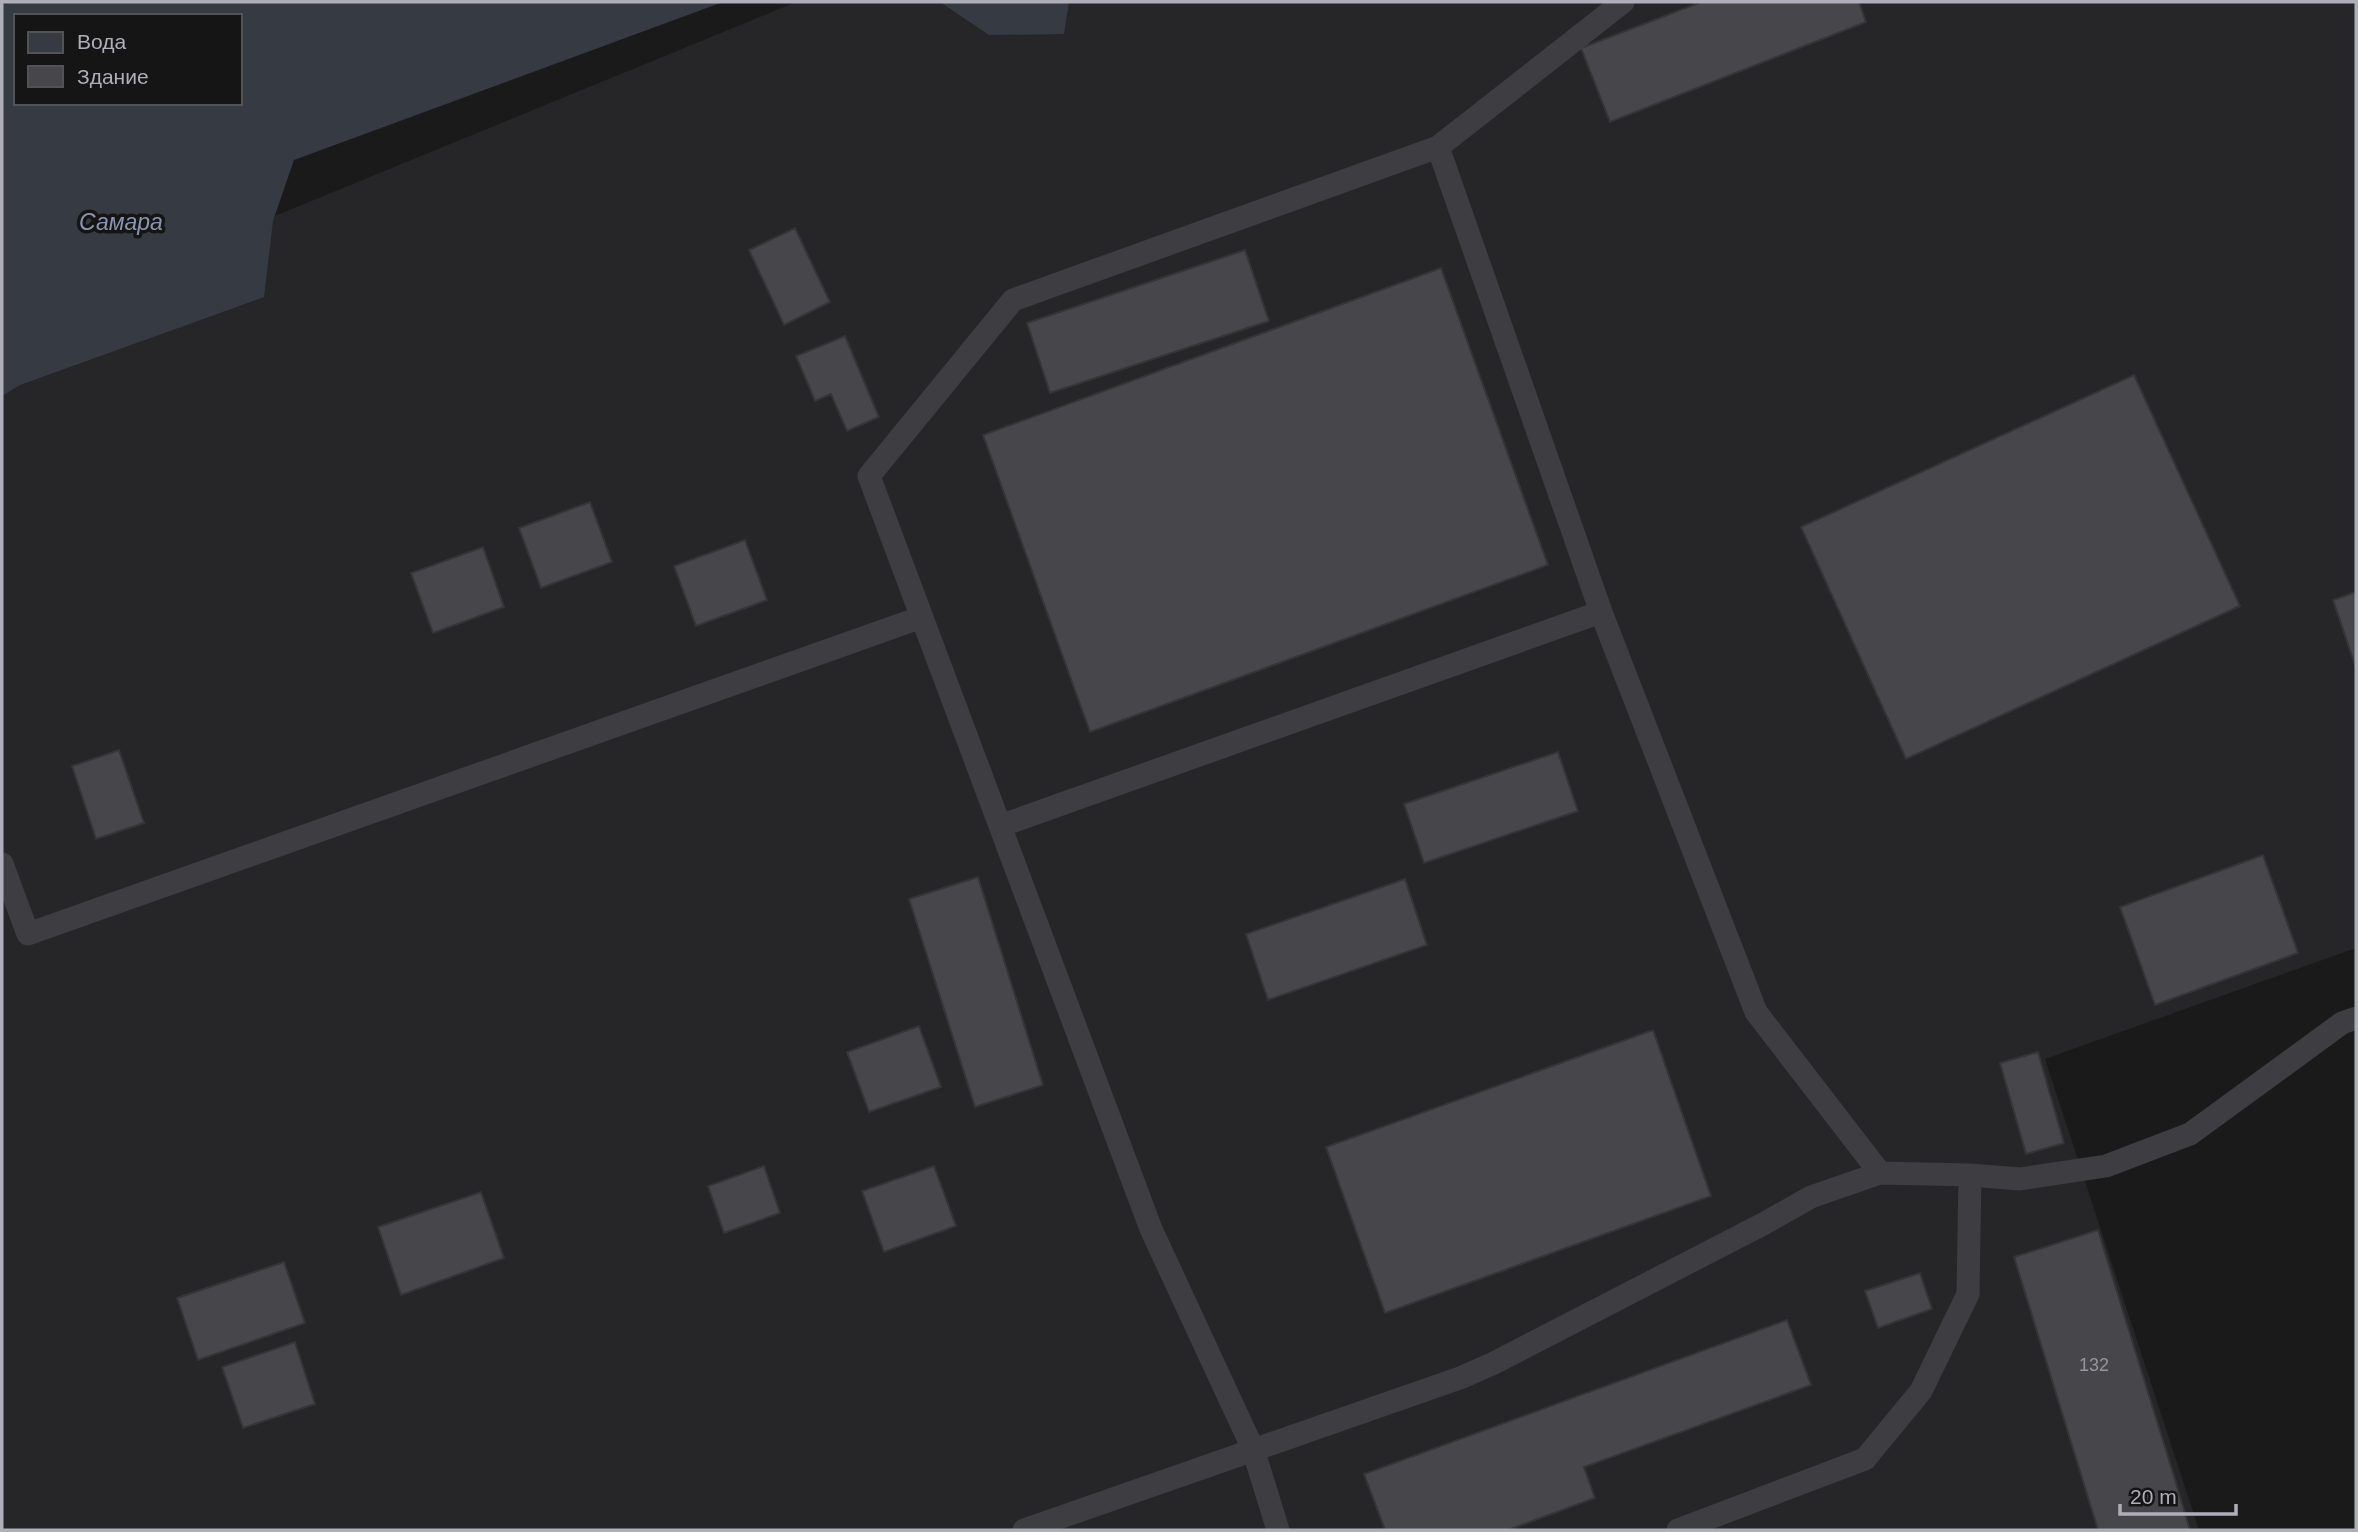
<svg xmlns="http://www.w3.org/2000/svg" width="2358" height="1532" font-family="Helvetica,sans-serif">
  <rect width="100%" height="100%" fill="#1a1a1b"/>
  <!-- built -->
  <path fill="#262628" d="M 796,2 L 2356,2 L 2356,948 L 2045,1059 L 2199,1530 L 2,1530 L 2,328 Z"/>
  <!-- water -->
  <path fill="#353a43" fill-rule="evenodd" d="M 2,2 L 723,2 L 294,160 L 273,221 L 264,297 L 20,385 L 2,396 ZM 16,16 L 240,16 L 240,103 L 16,103 Z
    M 940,2 L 1069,2 L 1064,34 L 989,35 Z"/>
  <!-- building -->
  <path fill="#47474b" stroke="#353437" stroke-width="2" d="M 1701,2 L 1859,2 L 1866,22 L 1610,122 L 1581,48 Z
    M 795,228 L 830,302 L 784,325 L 749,250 Z
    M 1245,250 L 1269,321 L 1050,393 L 1027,323 Z
    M 1441,268 L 1548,565 L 1090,732 L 983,435 Z
    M 845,336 L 879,417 L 847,431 L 831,394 L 815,401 L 796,356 Z
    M 2134,375 L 2240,606 L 1906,759 L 1801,527 Z
    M 590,502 L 612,562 L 541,588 L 519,528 Z
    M 745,540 L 767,600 L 696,626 L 674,566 Z
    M 483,547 L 504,607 L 433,633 L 411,573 Z
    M 2356,592 L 2356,668 L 2333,600 Z
    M 119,750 L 144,823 L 96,839 L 72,766 Z
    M 1558,752 L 1578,811 L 1424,863 L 1404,804 Z
    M 2263,855 L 2298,953 L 2155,1005 L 2120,907 Z
    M 978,877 L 1043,1085 L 975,1107 L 909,899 Z
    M 1405,879 L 1427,945 L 1268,1000 L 1246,934 Z
    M 919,1026 L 941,1087 L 869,1112 L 847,1052 Z
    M 1653,1030 L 1711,1196 L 1385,1313 L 1326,1147 Z
    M 2038,1052 L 2064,1143 L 2026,1154 L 2000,1063 Z
    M 764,1166 L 780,1213 L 724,1233 L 708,1186 Z
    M 934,1166 L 956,1226 L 884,1252 L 862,1191 Z
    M 481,1192 L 504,1258 L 401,1295 L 378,1227 Z
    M 2098,1230 L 2173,1473 L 2190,1530 L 2098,1530 L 2014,1257 Z
    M 284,1262 L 305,1323 L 198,1360 L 177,1298 Z
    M 1920,1273 L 1932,1309 L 1878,1328 L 1865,1291 Z
    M 1787,1320 L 1811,1385 L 1584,1467 L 1595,1498 L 1508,1530 L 1385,1530 L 1364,1474 Z
    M 295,1342 L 315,1404 L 243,1428 L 222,1367 Z"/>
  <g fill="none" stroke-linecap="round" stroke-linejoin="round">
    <!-- lane -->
    <path stroke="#3d3d42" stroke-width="23" d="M 1438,147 L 1623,2
      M 1000,826 L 1601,612
      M 2,864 L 28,934 L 922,617
      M 1024,1530 L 1460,1378 L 1494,1363 L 1765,1223 L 1811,1197 L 1880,1173 L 1970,1175 L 2020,1179 L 2106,1166 L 2190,1134 L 2342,1023 L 2356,1018
      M 1278,1530 L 1253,1449 L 1151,1229 L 869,476 L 1013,300 L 1438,147 L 1601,612 L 1756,1012 L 1880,1173
      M 1678,1530 L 1865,1459 L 1921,1391 L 1968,1294 L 1970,1175"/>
  </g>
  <g text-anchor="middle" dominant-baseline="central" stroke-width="7" stroke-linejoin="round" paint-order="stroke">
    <!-- number labels -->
    <g font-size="18" fill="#94959e">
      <text x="2094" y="1365">132</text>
    </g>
    <!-- water labels -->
    <g font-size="23" font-style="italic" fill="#8a96af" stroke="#151516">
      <text x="121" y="222">Самара</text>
    </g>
  </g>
  <!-- border -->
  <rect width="2358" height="1532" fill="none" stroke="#aeafb9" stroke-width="7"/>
  <!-- legend -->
  <rect x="14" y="14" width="228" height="91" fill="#151516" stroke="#525357" stroke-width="2"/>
  <rect x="28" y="32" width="35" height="21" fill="#353a43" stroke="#525357" stroke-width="2"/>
  <text x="77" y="49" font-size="21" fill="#aeafb9">Вода</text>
  <rect x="28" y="66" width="35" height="21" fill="#47474b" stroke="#525357" stroke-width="2"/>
  <text x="77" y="84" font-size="21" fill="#aeafb9">Здание</text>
  <!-- scale -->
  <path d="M2120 1504v10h116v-10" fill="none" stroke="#aeafb9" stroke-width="3.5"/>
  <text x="2130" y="1504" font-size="21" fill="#aeafb9" stroke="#151516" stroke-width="5" paint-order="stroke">20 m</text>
</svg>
